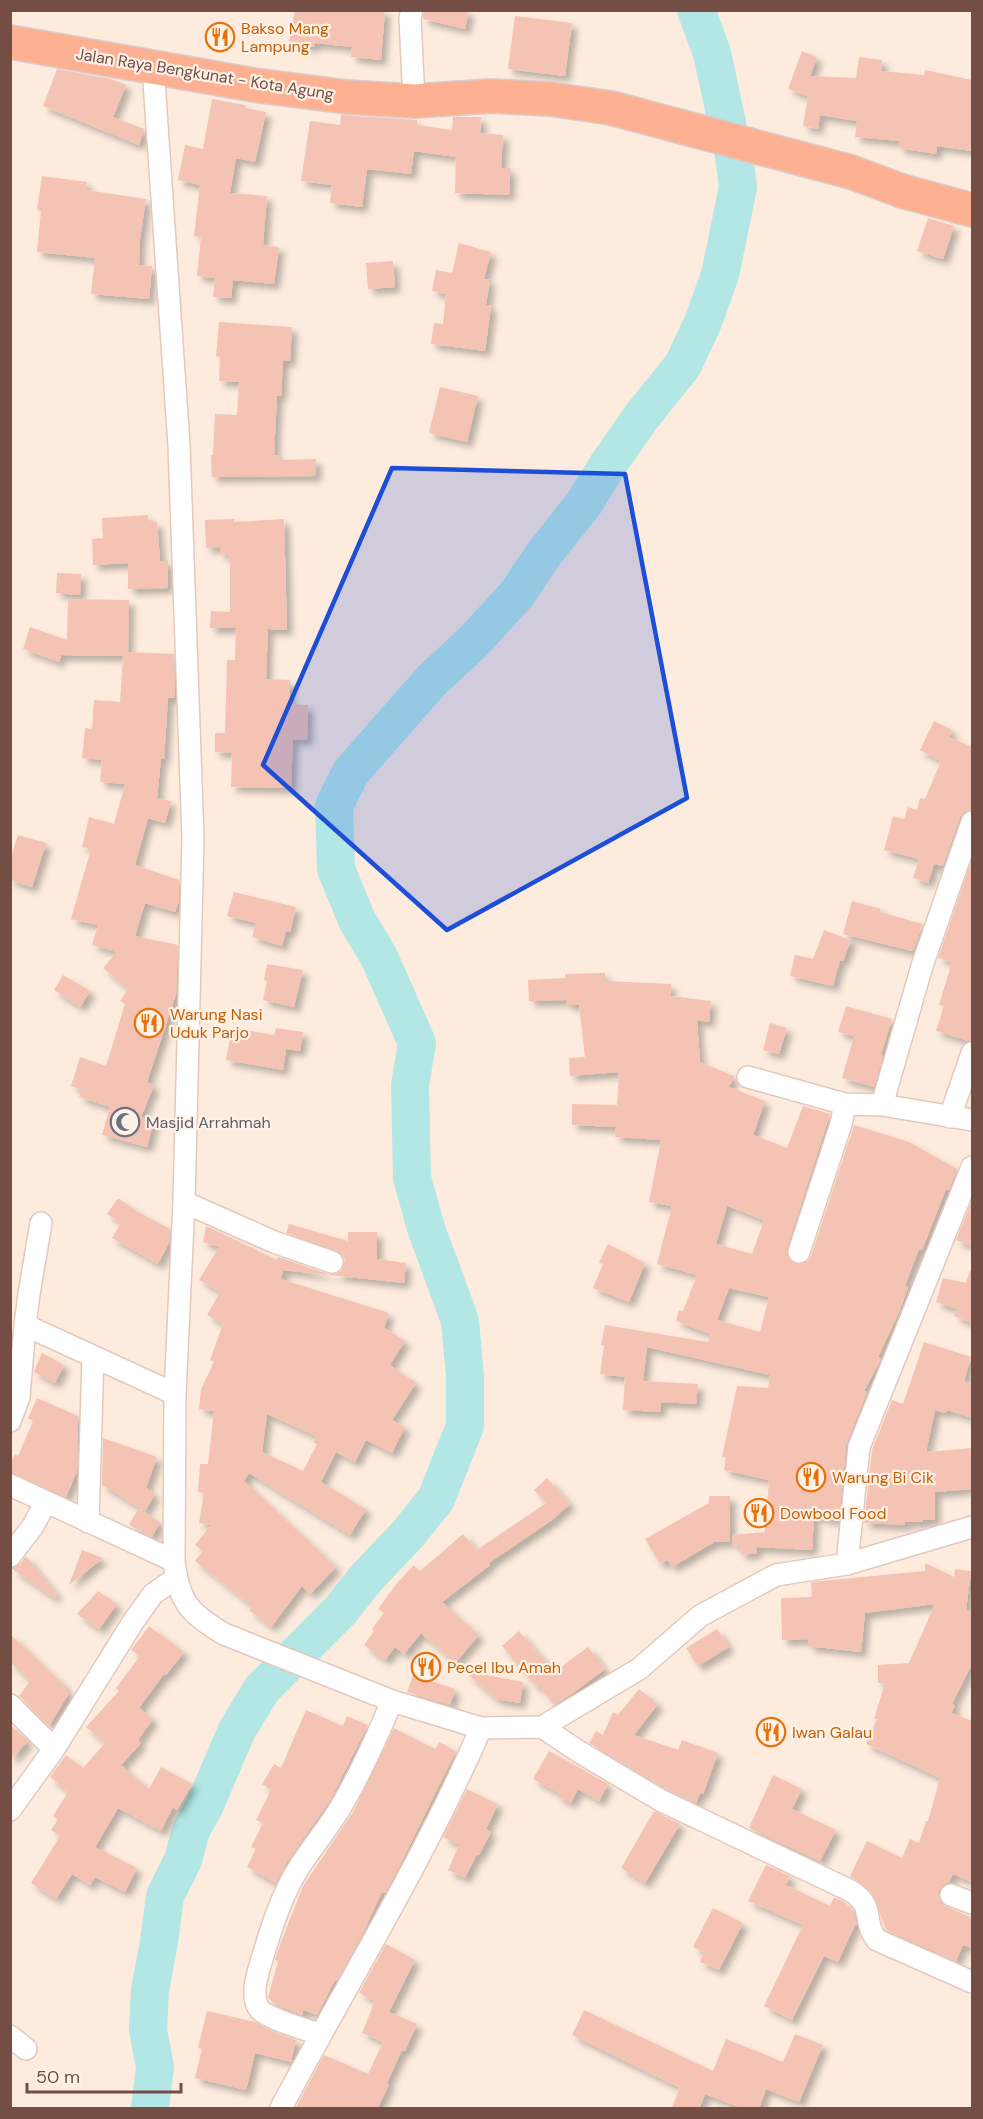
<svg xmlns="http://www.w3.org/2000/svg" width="983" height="2119" font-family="'DM Sans',sans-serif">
  <defs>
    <filter id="shadow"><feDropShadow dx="5.5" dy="5.5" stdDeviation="3" flood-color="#0004"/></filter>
  </defs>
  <rect width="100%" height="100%" fill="#fdecde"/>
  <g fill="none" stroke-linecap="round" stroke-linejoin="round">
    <!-- river -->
    <path stroke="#b2e7e6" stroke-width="38" d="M 150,2108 L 155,2067 L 148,2030 L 150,1990 L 159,1942 L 165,1896 L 183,1860 L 191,1830 L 204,1807 L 237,1730 L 262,1689 L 340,1611 L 368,1576 L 408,1534 L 436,1499 L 465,1426 L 465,1376 L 460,1321 L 426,1228 L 412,1178 L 410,1085 L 417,1043 L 379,957 L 357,920 L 336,869 L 334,806 L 351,772 L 432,680 L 473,642 L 517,594 L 543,555 L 585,502 L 607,466 L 642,416 L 683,365 L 703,322 L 720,275 L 738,187 L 734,156 L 712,53 L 696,10"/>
  </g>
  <!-- building -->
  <path fill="#f4c3b4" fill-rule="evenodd" filter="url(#shadow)" d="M 295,10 L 385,10 L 381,60 L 351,57 L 352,47 L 315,43 L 314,47 L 289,42 Z
    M 424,10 L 469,10 L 465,29 L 423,19 Z
    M 515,16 L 572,23 L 565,76 L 508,69 Z
    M 802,51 L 817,57 L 810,76 L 856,78 L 859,57 L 882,60 L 881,71 L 924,75 L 925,70 L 972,80 L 972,151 L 937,146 L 936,154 L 899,148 L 900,141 L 855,137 L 857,121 L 820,115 L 818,129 L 803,126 L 808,96 L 788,89 Z
    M 57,69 L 111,79 L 126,85 L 113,117 L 144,129 L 139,145 L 43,106 Z
    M 212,99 L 245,105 L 245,108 L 266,112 L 255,162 L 236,158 L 230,193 L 267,196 L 263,245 L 279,247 L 274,284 L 233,280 L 231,298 L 213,297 L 215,278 L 197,276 L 201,237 L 194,236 L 200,185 L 178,180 L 185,145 L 203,149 Z
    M 341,115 L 417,120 L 417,125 L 452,130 L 453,117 L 481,117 L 480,133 L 503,135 L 501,168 L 510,168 L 509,195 L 455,193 L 456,157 L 414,151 L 411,174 L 367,169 L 362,207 L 330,203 L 332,185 L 301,181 L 310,121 L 340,125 Z
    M 42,176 L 87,182 L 86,190 L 146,199 L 140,239 L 139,265 L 152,266 L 149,299 L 91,294 L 95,258 L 37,252 L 41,211 L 37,210 Z
    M 928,218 L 954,226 L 943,259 L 917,251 Z
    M 459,243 L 491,252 L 484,279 L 490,280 L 486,305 L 491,306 L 485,351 L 431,344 L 434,323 L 443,324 L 446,294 L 432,291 L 436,270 L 452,273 Z
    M 393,261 L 395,287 L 368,289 L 366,263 Z
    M 219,322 L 292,327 L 290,361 L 283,361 L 281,396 L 277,396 L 274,455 L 280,455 L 280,460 L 316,459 L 316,476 L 212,477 L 211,455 L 213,455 L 215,414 L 237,415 L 239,382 L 219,381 L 220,357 L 216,356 Z
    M 440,387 L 478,396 L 467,442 L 429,433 Z
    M 148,515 L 148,522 L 157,522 L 160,561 L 168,561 L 168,588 L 128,589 L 128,563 L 93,565 L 92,539 L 103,538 L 102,518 Z
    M 234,519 L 234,522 L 284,519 L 287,630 L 268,629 L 266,679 L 290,680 L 289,704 L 308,705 L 307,740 L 293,739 L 291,788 L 231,787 L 232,753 L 215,752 L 215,733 L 225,733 L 227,660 L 235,660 L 236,628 L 210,628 L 211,611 L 230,612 L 230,565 L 228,554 L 220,555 L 220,547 L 206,548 L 205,520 Z
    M 57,573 L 81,574 L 80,595 L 56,593 Z
    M 68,599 L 129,600 L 128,652 L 174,654 L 175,698 L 168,698 L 164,759 L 161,758 L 157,798 L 171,801 L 165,823 L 148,818 L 135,865 L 179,880 L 179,901 L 175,912 L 145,903 L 135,936 L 178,945 L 176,994 L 147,1082 L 154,1085 L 141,1117 L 154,1121 L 147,1147 L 102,1135 L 110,1107 L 79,1097 L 82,1089 L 71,1086 L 80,1057 L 106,1066 L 125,1004 L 120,1001 L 128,989 L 103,968 L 117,952 L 92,945 L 98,925 L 71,919 L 91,849 L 82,847 L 89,817 L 114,824 L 125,784 L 100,782 L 102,760 L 82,758 L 85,728 L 92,729 L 94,700 L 120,702 L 123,656 L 61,655 L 59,662 L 23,649 L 30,627 L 67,640 Z
    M 934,721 L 952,730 L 949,737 L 972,747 L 972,810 L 964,812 L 960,817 L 943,866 L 934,864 L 928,883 L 913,878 L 919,859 L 884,850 L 893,816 L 904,819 L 908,807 L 917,810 L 920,798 L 925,799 L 941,761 L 920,750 Z
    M 18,835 L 46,843 L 32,887 L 10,880 L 10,859 Z
    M 972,859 L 972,1041 L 969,1041 L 936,1031 L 944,1006 L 939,1005 L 952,962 L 938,958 Z
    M 234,892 L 296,907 L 290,932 L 286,931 L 282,946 L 252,937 L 256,923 L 227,916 Z
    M 852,901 L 881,909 L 880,912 L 923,924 L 914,949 L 912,951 L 843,934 Z
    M 824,930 L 851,940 L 843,961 L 840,960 L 833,986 L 790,976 L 795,955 L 813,959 Z
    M 267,964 L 303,970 L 294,1007 L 263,1000 L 267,981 L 264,980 Z
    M 605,973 L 605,981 L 671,984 L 670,996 L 711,1001 L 709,1022 L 697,1020 L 700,1062 L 734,1076 L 729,1087 L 765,1101 L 753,1135 L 787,1148 L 803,1106 L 830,1114 L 787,1248 L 787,1255 L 794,1264 L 802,1264 L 808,1261 L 811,1256 L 854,1125 L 909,1142 L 957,1169 L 949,1190 L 946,1189 L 922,1250 L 919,1249 L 905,1286 L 908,1287 L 900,1310 L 878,1357 L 881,1359 L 864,1391 L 867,1392 L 846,1445 L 839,1521 L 814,1516 L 812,1550 L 756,1547 L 757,1553 L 741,1555 L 740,1546 L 733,1545 L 732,1535 L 765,1532 L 769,1480 L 724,1470 L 726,1458 L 722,1457 L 737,1386 L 768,1388 L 770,1375 L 647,1347 L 643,1381 L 698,1384 L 696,1404 L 661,1402 L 660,1412 L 623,1410 L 625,1377 L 600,1374 L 604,1345 L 601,1345 L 605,1325 L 708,1342 L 710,1334 L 676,1321 L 679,1310 L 683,1311 L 697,1275 L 657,1264 L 672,1206 L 649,1202 L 661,1140 L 615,1137 L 616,1127 L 572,1125 L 572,1104 L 617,1105 L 619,1072 L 570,1076 L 569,1058 L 585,1057 L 579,1005 L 567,1005 L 566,1000 L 529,1001 L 528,980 L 565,978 L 565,974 ZM 727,1206 L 764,1220 L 752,1254 L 716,1244 ZM 729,1288 L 769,1297 L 760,1332 L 717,1320 Z
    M 63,975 L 90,991 L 80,1007 L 54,990 Z
    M 846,1006 L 892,1019 L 881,1055 L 883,1056 L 874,1087 L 842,1078 L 854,1036 L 838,1032 Z
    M 770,1023 L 787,1028 L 779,1054 L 763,1050 Z
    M 232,1028 L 274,1035 L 276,1028 L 303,1032 L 300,1051 L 286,1049 L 283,1070 L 226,1060 Z
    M 118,1198 L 138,1212 L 170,1229 L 169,1243 L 158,1264 L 112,1238 L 121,1223 L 107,1214 Z
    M 972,1200 L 972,1246 L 956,1240 Z
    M 289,1224 L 348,1241 L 348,1232 L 377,1232 L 377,1259 L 406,1263 L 404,1283 L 283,1270 L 281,1279 L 389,1313 L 384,1328 L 405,1341 L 390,1365 L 416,1383 L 392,1420 L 405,1427 L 392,1453 L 366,1440 L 355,1462 L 336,1452 L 321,1482 L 366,1509 L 350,1535 L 249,1473 L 244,1481 L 336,1567 L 310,1594 L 302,1586 L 271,1627 L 249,1610 L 252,1606 L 195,1561 L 203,1551 L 195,1545 L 211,1525 L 199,1523 L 204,1493 L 198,1492 L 200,1464 L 208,1464 L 214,1411 L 199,1409 L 201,1389 L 214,1362 L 210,1360 L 223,1324 L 207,1315 L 220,1292 L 199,1280 L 219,1247 L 203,1242 L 206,1226 L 277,1260 L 278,1257 L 328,1274 L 335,1274 L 341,1271 L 345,1260 L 341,1253 L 286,1233 ZM 267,1414 L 316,1436 L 313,1442 L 317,1444 L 303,1471 L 262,1452 Z
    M 608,1244 L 645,1263 L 629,1302 L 593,1288 L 603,1264 L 599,1262 Z
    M 970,1271 L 972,1271 L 972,1323 L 954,1316 L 957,1309 L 936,1302 L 943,1278 L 966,1283 Z
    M 924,1342 L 971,1357 L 964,1381 L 972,1384 L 972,1418 L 947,1410 L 946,1413 L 935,1410 L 926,1452 L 972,1448 L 972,1489 L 935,1492 L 935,1520 L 923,1520 L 923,1522 L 905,1522 L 905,1525 L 864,1523 L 872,1450 L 892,1400 L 903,1404 Z
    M 42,1353 L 64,1365 L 55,1383 L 34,1372 Z
    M 37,1398 L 78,1416 L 77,1471 L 66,1497 L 10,1473 L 10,1465 L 15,1454 L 18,1456 L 33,1421 L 28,1418 Z
    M 103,1438 L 157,1457 L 146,1488 L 155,1494 L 145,1511 L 102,1485 Z
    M 547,1478 L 570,1504 L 552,1520 L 489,1563 L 490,1565 L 442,1602 L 479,1635 L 455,1663 L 421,1633 L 404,1654 L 395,1647 L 385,1660 L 364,1645 L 374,1631 L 372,1629 L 384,1613 L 378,1609 L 398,1582 L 414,1565 L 420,1571 L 463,1534 L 477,1550 L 546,1503 L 534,1490 Z
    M 709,1496 L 730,1496 L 730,1542 L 714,1542 L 672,1567 L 668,1560 L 660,1564 L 645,1539 L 709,1503 Z
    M 138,1509 L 160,1522 L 152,1537 L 129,1525 Z
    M 82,1550 L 103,1558 L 69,1585 Z
    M 26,1556 L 57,1595 L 54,1598 L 11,1568 L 20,1564 Z
    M 925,1563 L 954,1577 L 955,1569 L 971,1571 L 966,1610 L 972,1612 L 972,1664 L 952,1704 L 955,1706 L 951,1713 L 972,1721 L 972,1882 L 953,1874 L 949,1882 L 943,1885 L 939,1890 L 938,1896 L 941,1904 L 972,1918 L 972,1948 L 963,1945 L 956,1961 L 886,1930 L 873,1895 L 866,1887 L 850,1876 L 867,1841 L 902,1858 L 910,1839 L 919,1843 L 926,1821 L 928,1821 L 940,1778 L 866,1744 L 877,1719 L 874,1719 L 885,1683 L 878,1683 L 878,1665 L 909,1663 L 935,1604 L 865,1613 L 861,1652 L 808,1646 L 809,1639 L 782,1640 L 781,1598 L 812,1597 L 811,1582 L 925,1571 Z
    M 98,1591 L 117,1604 L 99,1629 L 77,1614 Z
    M 149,1626 L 184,1652 L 166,1675 L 164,1674 L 139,1708 L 153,1719 L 138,1740 L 141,1743 L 121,1765 L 149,1789 L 161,1767 L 192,1784 L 177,1810 L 173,1807 L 161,1831 L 118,1808 L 95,1847 L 137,1868 L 125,1892 L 95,1877 L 90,1885 L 72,1874 L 56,1899 L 31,1883 L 60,1836 L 51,1830 L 58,1820 L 53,1816 L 68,1792 L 50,1777 L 66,1755 L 83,1768 L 105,1743 L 86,1727 L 119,1691 L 116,1688 L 140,1656 L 131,1650 Z
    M 717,1629 L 729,1647 L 698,1666 L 686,1648 Z
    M 519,1631 L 554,1672 L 588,1647 L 605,1669 L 573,1693 L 554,1705 L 539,1685 L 537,1687 L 502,1646 Z
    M 10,1634 L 66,1687 L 65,1689 L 69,1693 L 49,1726 L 19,1696 L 30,1681 L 10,1662 Z
    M 464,1671 L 523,1682 L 520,1703 L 496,1699 Z
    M 413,1675 L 455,1689 L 450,1705 L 407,1692 Z
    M 639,1689 L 658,1704 L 634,1735 L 678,1750 L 682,1740 L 718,1753 L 703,1794 L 700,1793 L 696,1803 L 666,1789 L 589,1743 L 596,1731 L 603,1735 L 613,1712 L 618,1715 Z
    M 306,1710 L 343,1726 L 347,1716 L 368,1725 L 331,1799 L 287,1862 L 276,1883 L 247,1867 L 256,1849 L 251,1847 L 263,1823 L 256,1820 L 271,1790 L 262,1784 L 274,1764 L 281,1768 Z
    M 10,1724 L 28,1741 L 10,1760 Z
    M 394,1728 L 435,1749 L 439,1742 L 456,1751 L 399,1867 L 385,1893 L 382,1892 L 363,1933 L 337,1981 L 335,1980 L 317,2015 L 303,2010 L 302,2015 L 275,2004 L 268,1998 L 278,1961 L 275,1960 L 281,1942 L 303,1886 L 353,1812 Z
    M 549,1751 L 608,1784 L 599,1801 L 578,1789 L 571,1803 L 557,1796 L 559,1793 L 533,1779 Z
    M 773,1775 L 802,1789 L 792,1809 L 836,1830 L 820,1861 L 749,1828 Z
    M 467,1789 L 498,1804 L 486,1829 L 491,1832 L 479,1855 L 477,1854 L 465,1878 L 448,1870 L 459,1845 L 443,1837 Z
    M 654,1811 L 680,1824 L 645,1883 L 621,1868 Z
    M 766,1865 L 790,1876 L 786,1885 L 830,1906 L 834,1897 L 844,1902 L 853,1910 L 857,1925 L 855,1925 L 838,1962 L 824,1956 L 792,2020 L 764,2006 L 803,1925 L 748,1901 Z
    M 713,1908 L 743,1923 L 719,1970 L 700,1962 L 704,1952 L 693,1947 Z
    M 386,1944 L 415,1960 L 389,2012 L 417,2024 L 405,2051 L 402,2050 L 387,2083 L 389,2085 L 377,2109 L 295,2109 L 324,2055 L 368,2074 L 383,2042 L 362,2033 L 375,2001 L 359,1993 Z
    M 584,2010 L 713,2071 L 726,2039 L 783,2062 L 795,2034 L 823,2045 L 799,2102 L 766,2089 L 759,2109 L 745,2109 L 705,2094 L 699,2109 L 671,2109 L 680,2088 L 572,2035 Z
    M 207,2011 L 255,2022 L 272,2031 L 296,2040 L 291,2062 L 255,2053 L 246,2090 L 195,2078 L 202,2049 L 198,2048 Z"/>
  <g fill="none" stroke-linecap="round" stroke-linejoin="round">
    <!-- minor casing -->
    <g stroke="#e4c8bd" stroke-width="24">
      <path id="minor" d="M 412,10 L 410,18 L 414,101
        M 153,67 L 179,445 L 193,838 L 184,1202 L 175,1394 L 174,1561 C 179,1602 189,1613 224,1634 L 392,1701 L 481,1728 L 542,1727 L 639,1669 L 700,1616 L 776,1575 L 847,1564 L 972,1527
        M 748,1077 L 845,1104 L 882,1105 L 972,1120
        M 882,1105 L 922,966 L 972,822
        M 950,1117 L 972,1053
        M 184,1202 L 274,1242 L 332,1262
        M 41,1223 L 29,1294 L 25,1325 L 175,1394
        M 799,1252 L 841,1124 L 845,1104
        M 10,1421 L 19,1397 L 25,1325
        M 10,1485 L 174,1561
        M 88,1522 L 93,1356
        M 10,1556 L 33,1526 L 46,1502
        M 847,1564 L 859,1447 L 972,1167
        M 10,1705 L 54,1749
        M 542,1727 L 578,1751 L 660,1800 L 851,1891 C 876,1907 862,1922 877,1940 L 972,1982
        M 10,1810 L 54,1749 L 133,1622 L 153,1594 L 176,1578
        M 951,1895 L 972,1903
        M 320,2035 C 307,2029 265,2019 258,2007 C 251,1994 257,1976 261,1962 C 271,1930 280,1898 298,1869 C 312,1847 329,1827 342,1805 C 361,1772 377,1737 392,1701
        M 10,2036 L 26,2049
        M 281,2108 C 348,1982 424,1860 481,1728"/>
    </g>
    <!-- trunk casing -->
    <g stroke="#d8cdcb" stroke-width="36">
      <path id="trunk" d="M 10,42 L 254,85 L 347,97 L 414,101 L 491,96 L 550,99 L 611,108 L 851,172 L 902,191 L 972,210"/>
    </g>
    <!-- minor -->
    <use href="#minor" stroke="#fff" stroke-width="21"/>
    <!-- trunk -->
    <use href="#trunk" stroke="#feb092" stroke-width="33"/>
  </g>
  <!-- marked area -->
  <path fill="#1d4ed8" fill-opacity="0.2" stroke="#1d4ed8" stroke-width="4.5" stroke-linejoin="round" d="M 392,468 L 625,474 L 687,798 L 447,930 L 263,765 Z"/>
  <!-- icons -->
  <defs>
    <g id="restaurant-ring" transform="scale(1.5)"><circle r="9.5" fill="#fff1e6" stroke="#e8710a" stroke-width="1.5"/><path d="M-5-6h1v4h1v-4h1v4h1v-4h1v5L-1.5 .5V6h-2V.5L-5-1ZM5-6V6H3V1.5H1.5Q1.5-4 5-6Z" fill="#e8710a"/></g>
    <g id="mosque-ring" transform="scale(1.5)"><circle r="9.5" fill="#fff1e6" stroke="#6b7280" stroke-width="1.5"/><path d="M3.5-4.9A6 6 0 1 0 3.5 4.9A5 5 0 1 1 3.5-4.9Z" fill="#6b7280"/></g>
  </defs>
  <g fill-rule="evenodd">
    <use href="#restaurant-ring" x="220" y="37"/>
    <use href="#restaurant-ring" x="149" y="1023"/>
    <use href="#mosque-ring" x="125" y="1122"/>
    <use href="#restaurant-ring" x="811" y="1477"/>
    <use href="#restaurant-ring" x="759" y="1513"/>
    <use href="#restaurant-ring" x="426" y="1667"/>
    <use href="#restaurant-ring" x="771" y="1732"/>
  </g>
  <g text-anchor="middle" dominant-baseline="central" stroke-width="4.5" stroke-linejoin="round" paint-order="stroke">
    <!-- food labels -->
    <g font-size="16" fill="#c56008" stroke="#fff1e6" text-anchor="start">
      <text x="241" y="28">Bakso Mang<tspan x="241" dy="18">Lampung</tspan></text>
      <text x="170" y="1014">Warung Nasi<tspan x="170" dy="18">Uduk Parjo</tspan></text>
      <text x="832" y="1477">Warung Bi Cik</text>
      <text x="780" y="1513">Dowbool Food</text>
      <text x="447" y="1667">Pecel Ibu Amah</text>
      <text x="792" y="1732">Iwan Galau</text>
    </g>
    <!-- street labels -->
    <g font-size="16" fill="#744e45" stroke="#fff1e6">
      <text transform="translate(205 74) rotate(9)">Jalan Raya Bengkunat - Kota Agung</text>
    </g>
    <!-- worship labels -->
    <g font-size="16" fill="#5b616d" stroke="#fff1e6" text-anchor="start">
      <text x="146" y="1122">Masjid Arrahmah</text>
    </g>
  </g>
  <!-- border -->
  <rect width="983" height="2119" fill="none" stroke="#744e45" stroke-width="24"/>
  <!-- scale -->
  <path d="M27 2083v9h154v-9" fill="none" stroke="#744e45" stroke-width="3"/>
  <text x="36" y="2083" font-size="18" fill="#744e45" stroke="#fff1e6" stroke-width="4.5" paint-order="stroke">50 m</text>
</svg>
